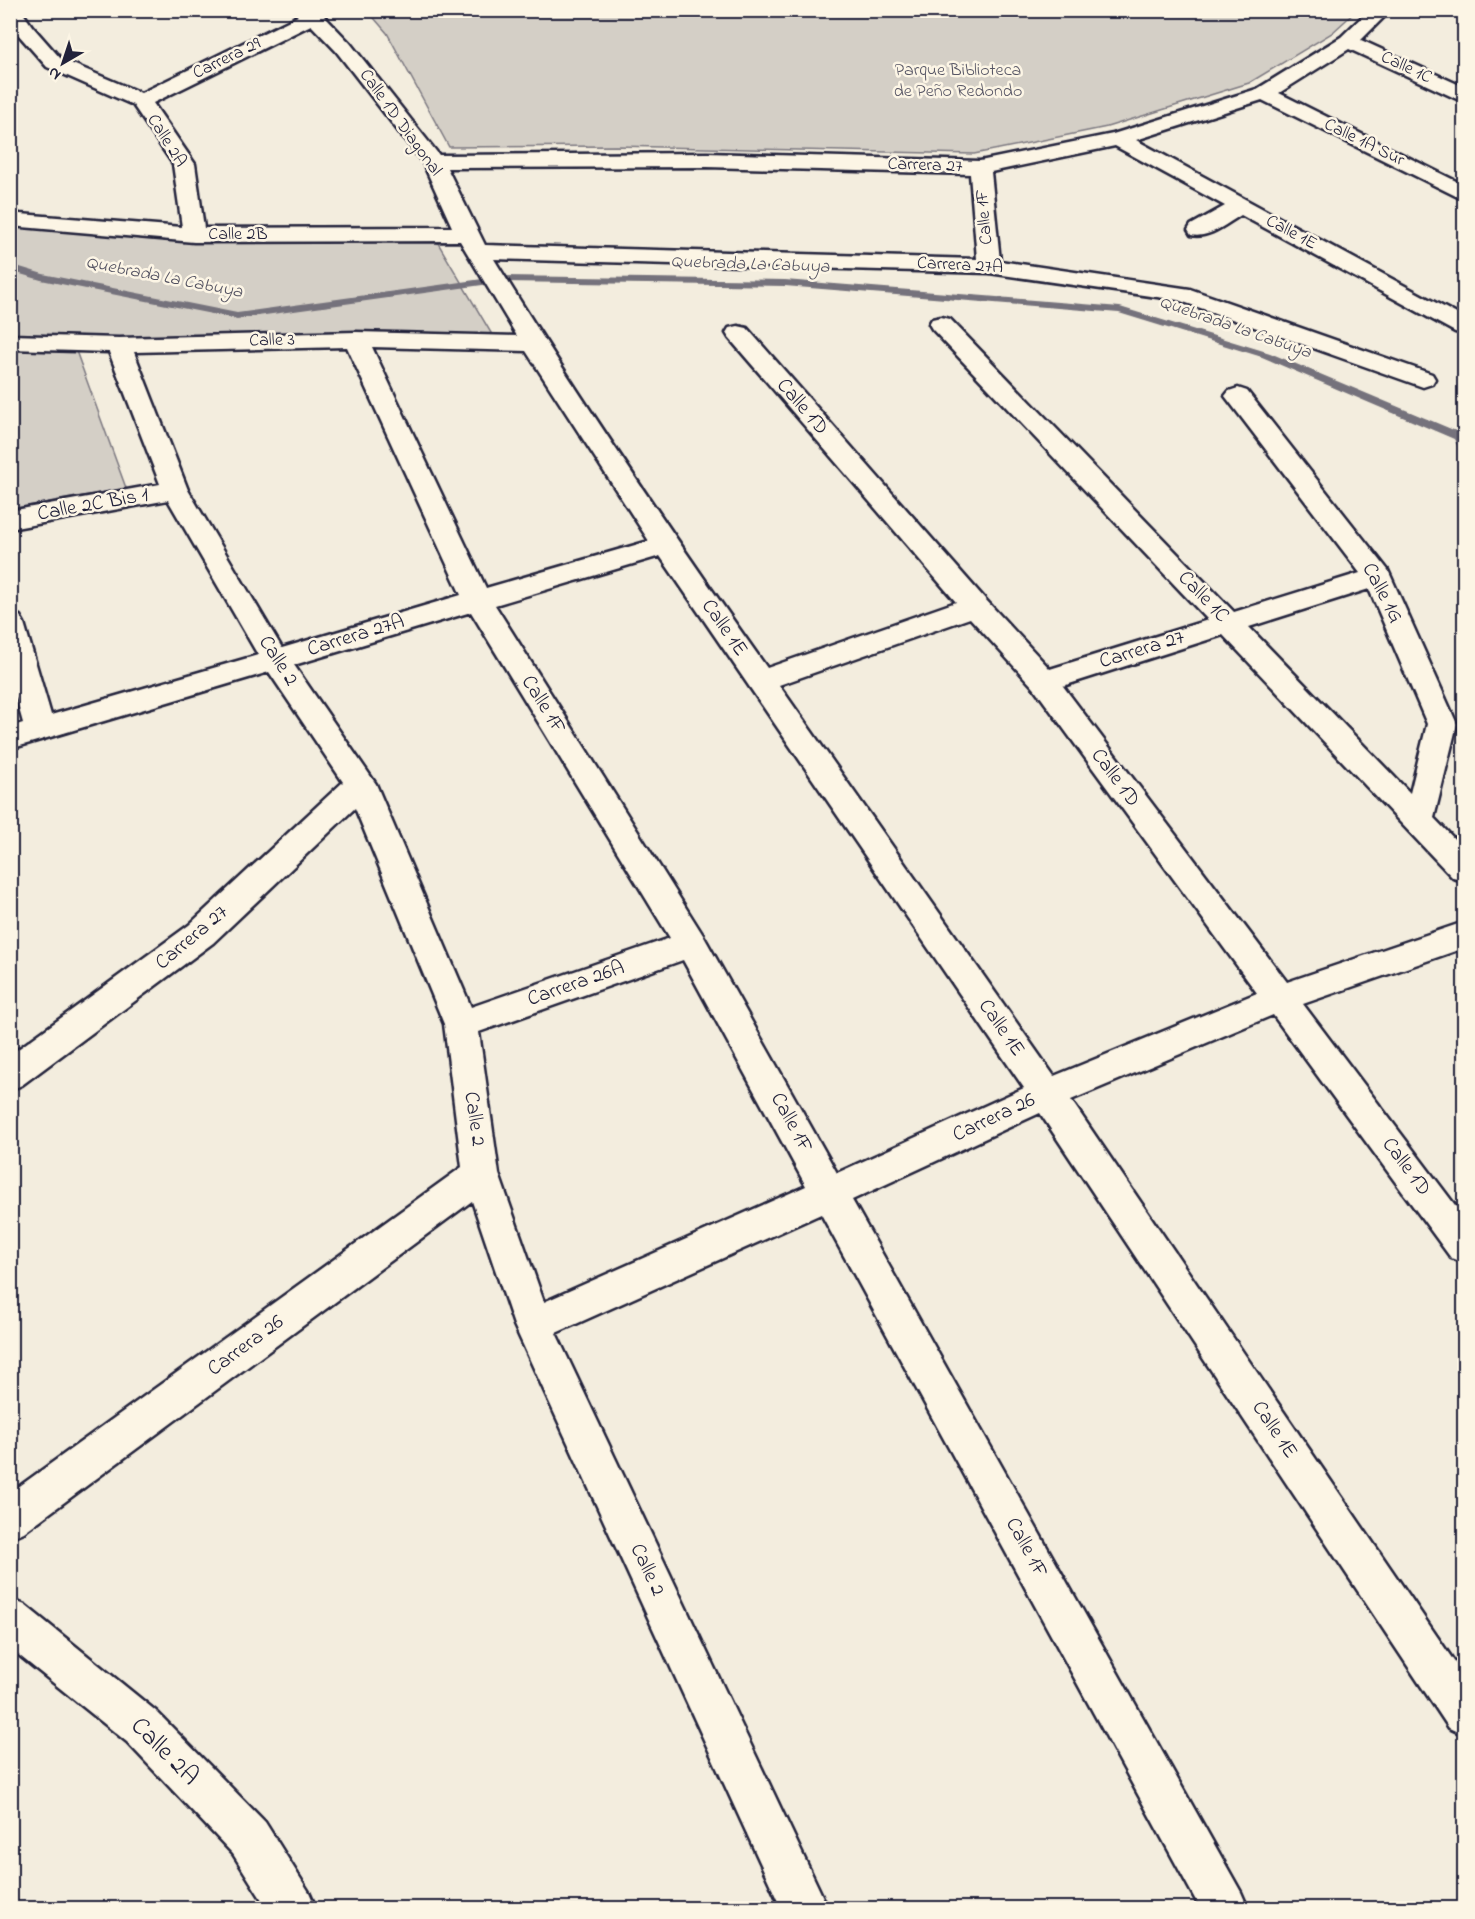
<svg xmlns="http://www.w3.org/2000/svg" width="1475" height="1919" font-family="'Indie Flower',sans-serif">
  <rect width="100%" height="100%" fill="#f3edde"/>
  <filter id="ink" filterUnits="userSpaceOnUse"><feTurbulence type="fractalNoise" baseFrequency=".0167" numOctaves="2"/><feDisplacementMap in="SourceGraphic" scale="12" xChannelSelector="R" yChannelSelector="G"/><feConvolveMatrix kernelMatrix="1 2 1 2 8 2 1 2 1" color-interpolation-filters="sRGB"/></filter>
  <g filter="url(#ink)">
    <!-- green -->
    <path fill="#d4cfc6" stroke="#7b7880" stroke-width="1.5" d="M 368,11 L 1356,11 L 1332,33 L 1249,83 L 1107,127 L 974,154 L 616,146 L 449,147 L 387,33 Z
      M 11,220 L 435,238 L 494,338 L 325,332 L 100,338 L 11,336 Z
      M 11,349 L 76,351 L 126,488 L 11,509 Z"/>
    <g fill="none" stroke-linecap="round" stroke-linejoin="round">
      <!-- stream -->
      <path fill="#75727b" fill-rule="evenodd" d="M 10,264 L 43,274 L 237,313 L 504,276 L 785,280 L 1120,307 L 1270,353 L 1463,434 L 1464,453 L 1460,452 L 1454,439 L 1262,357 L 1119,313 L 785,286 L 504,282 L 237,319 L 41,280 L 10,271 Z"/>
      <!-- minor casing -->
      <g stroke="#22223b" stroke-width="5">
        <path id="minor" d="M 10,10 L 21,10 L 32,26 L 61,59 L 141,93 L 298,16 L 291,10 L 328,10 L 324,16 L 350,43 L 439,155 L 707,153 L 980,161 L 1113,134 L 1257,89 L 1341,37 L 1369,10 L 1391,10 L 1361,40 L 1464,87 L 1464,101 L 1457,99 L 1349,49 L 1279,93 L 1464,185 L 1464,200 L 1262,100 L 1136,140 L 1464,318 L 1464,334 L 1455,332 L 1241,215 C 1226,224 1209,239 1191,235 L 1188,230 L 1191,225 L 1225,206 L 1115,146 L 991,172 L 1000,261 L 1190,289 L 1432,374 L 1435,379 L 1432,384 L 1423,387 L 1178,300 L 989,273 L 494,259 C 580,399 672,534 767,668 L 956,602 L 729,338 L 726,333 L 729,328 L 738,326 L 747,328 L 985,599 L 1050,669 L 1208,620 L 932,329 L 929,324 L 932,319 L 941,317 L 950,319 L 1234,612 L 1360,573 L 1225,396 L 1229,391 L 1238,388 L 1247,391 L 1388,570 L 1457,724 L 1434,818 L 1464,849 L 1464,881 L 1453,878 L 1223,635 L 1063,686 L 1287,982 L 1464,922 L 1464,948 L 1303,1004 L 1464,1217 L 1464,1263 L 1451,1258 L 1273,1015 L 1071,1100 L 1464,1676 L 1464,1735 L 1449,1728 L 1040,1113 L 852,1200 L 1241,1892 L 1248,1908 L 1200,1908 L 821,1214 L 556,1333 L 828,1908 L 781,1908 L 514,1325 L 472,1201 L 24,1532 L 10,1538 L 10,1493 L 462,1167 L 444,1024 L 355,808 L 213,943 L 22,1085 L 10,1090 L 10,1055 L 189,925 L 343,782 L 269,672 L 10,749 L 10,727 L 23,723 L 10,676 L 10,613 L 20,616 L 24,623 L 51,715 L 258,655 L 168,500 L 10,529 L 10,511 L 160,484 L 109,352 L 10,349 L 10,335 L 119,338 L 356,332 L 517,336 L 460,241 L 194,242 L 10,226 L 10,210 L 20,214 L 182,227 L 173,164 L 133,105 L 47,67 L 10,25 ZM 311,25 L 336,51 L 423,163 L 452,227 L 204,228 L 195,164 L 153,103 ZM 707,167 L 970,174 L 977,259 L 485,245 L 447,168 ZM 347,347 L 461,595 L 282,648 L 188,490 L 134,352 ZM 372,347 L 526,351 L 649,541 L 486,588 ZM 660,556 L 1024,1088 L 837,1173 L 703,935 L 495,605 ZM 1369,589 L 1427,724 L 1410,793 L 1249,627 ZM 471,612 L 670,938 L 471,1007 L 376,784 L 294,665 ZM 970,618 L 1034,688 L 1257,993 L 1054,1076 L 779,685 ZM 683,960 L 806,1186 L 544,1302 L 499,1174 L 479,1032 Z
          M 10,1599 L 25,1605 L 157,1712 L 265,1822 L 309,1892 L 316,1908 L 267,1908 L 233,1854 L 127,1742 L 10,1648 Z"/>
      </g>
      <!-- minor -->
      <use href="#minor" fill="#fcf5e5" fill-rule="evenodd"/>
    </g>
  </g>
  <g text-anchor="middle" dominant-baseline="central" stroke-width="5" stroke-linejoin="round" paint-order="stroke">
    <!-- far-street labels -->
    <g font-size="18" fill="#22223b" stroke="#fcf5e5">
      <text transform="translate(227 59) rotate(-26)">Carrera 29</text>
      <text transform="translate(1406 68) rotate(25)">Calle 1C</text>
      <text transform="translate(400 123) rotate(54)">Calle 1D Diagonal</text>
      <text transform="translate(166 141) rotate(58)">Calle 2A</text>
      <text transform="translate(1364 143) rotate(26)">Calle 1A Sur</text>
      <text transform="translate(925 166) rotate(2)">Carrera 27</text>
      <text transform="translate(985 217) rotate(-95)">Calle 1F</text>
      <text transform="translate(1291 233) rotate(28)">Calle 1E</text>
      <text x="238" y="235">Calle 2B</text>
      <text transform="translate(960 266) rotate(3)">Carrera 27A</text>
      <text transform="translate(272 341) rotate(-1)">Calle 3</text>
    </g>
    <!-- far-park labels -->
    <g font-size="18" fill="#575665" stroke="#fcf5e5">
      <text x="958" y="71">Parque Biblioteca<tspan x="958" dy="21">de Peño Redondo</tspan></text>
    </g>
    <!-- far-water labels -->
    <g font-size="18" font-style="italic" fill="#525160" stroke="#fcf5e5">
      <text transform="translate(750 265) rotate(2)">Quebrada La Cabuya</text>
      <text transform="translate(164 278) rotate(11)">Quebrada La Cabuya</text>
      <text transform="translate(1235 328) rotate(19)">Quebrada La Cabuya</text>
    </g>
    <!-- street labels -->
    <g font-size="21" fill="#22223b" stroke="#fcf5e5">
      <text transform="translate(802 407) rotate(49)">Calle 1D</text>
      <text transform="translate(93 505) rotate(-10)">Calle 2C Bis 1</text>
      <text transform="translate(1382 593) rotate(62)">Calle 1G</text>
      <text transform="translate(1203 597) rotate(46)">Calle 1C</text>
      <text transform="translate(724 628) rotate(55)">Calle 1E</text>
      <text transform="translate(356 636) rotate(-17)">Carrera 27A</text>
      <text transform="translate(1142 650) rotate(-17)">Carrera 27</text>
      <text transform="translate(278 661) rotate(57)">Calle 2</text>
      <text transform="translate(543 705) rotate(58)">Calle 1F</text>
      <text transform="translate(1115 778) rotate(53)">Calle 1D</text>
      <text transform="translate(192 938) rotate(-40)">Carrera 27</text>
      <text transform="translate(576 984) rotate(-19)">Carrera 26A</text>
      <text transform="translate(1001 1028) rotate(55)">Calle 1E</text>
      <text transform="translate(994 1118) rotate(-25)">Carrera 26</text>
      <text transform="translate(474 1119) rotate(82)">Calle 2</text>
      <text transform="translate(791 1123) rotate(61)">Calle 1F</text>
      <text transform="translate(1406 1167) rotate(53)">Calle 1D</text>
      <text transform="translate(246 1346) rotate(-36)">Carrera 26</text>
      <text transform="translate(1274 1430) rotate(56)">Calle 1E</text>
      <text transform="translate(1026 1548) rotate(61)">Calle 1F</text>
      <text transform="translate(647 1570) rotate(65)">Calle 2</text>
    </g>
    <!-- near-street labels -->
    <g font-size="26" fill="#22223b" stroke="#fcf5e5">
      <text transform="translate(164 1752) rotate(45)">Calle 2A</text>
    </g>
  </g>
  <!-- margin -->
  <rect width="1475" height="1919" fill="none" stroke="#fcf5e5" stroke-width="36"/>
  <rect x="18" y="18" width="1439" height="1883" fill="none" stroke="#22223b" stroke-width="2" filter="url(#ink)"/>
  <!-- north arrow -->
  <g transform="translate(63 63) rotate(219)" stroke="#fcf5e5" stroke-width="4.5" paint-order="stroke">
  <path d="M0-4.5L10 22L0 15L-10 22Z" fill="#22223b"/>
  <text y="-9" font-size="16" font-weight="bold" text-anchor="middle" fill="#22223b">N</text>
  </g>
</svg>
